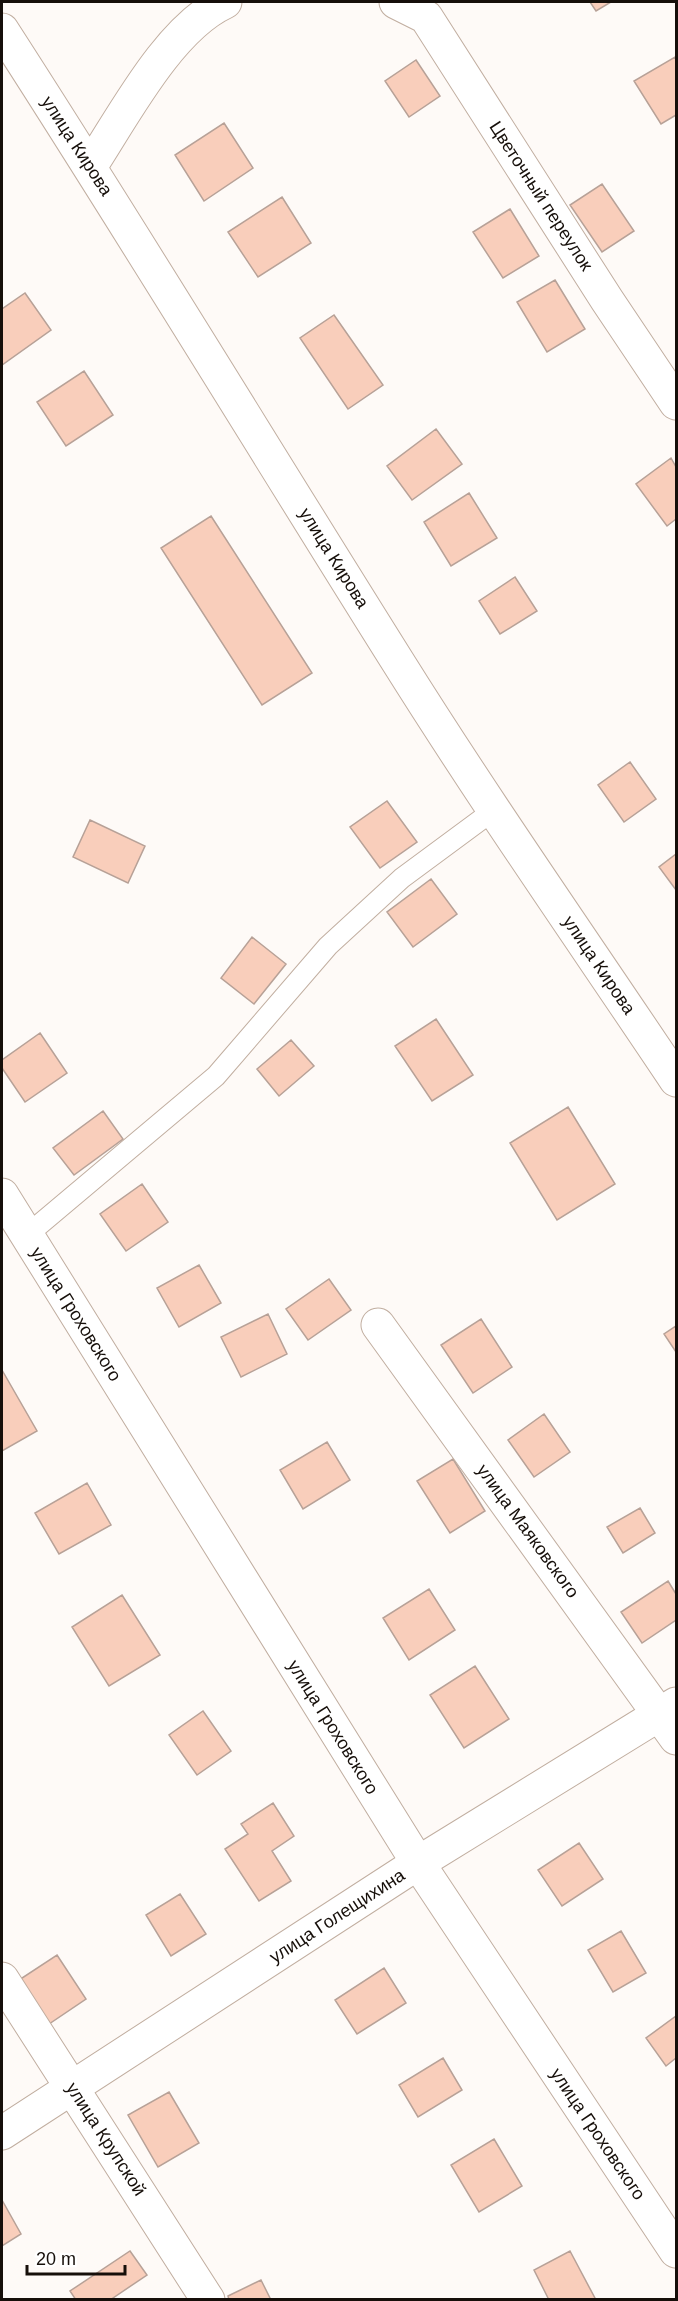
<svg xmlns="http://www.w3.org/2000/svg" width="678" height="2301" font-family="Arial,sans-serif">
  <rect width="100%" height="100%" fill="#fefaf7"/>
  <!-- building -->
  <path fill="#f9cebb" stroke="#b7a197" stroke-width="1.5" d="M 590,2 L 611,2 L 596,11 Z
    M 675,57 L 676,60 L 676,115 L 661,124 L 634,81 Z
    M 416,60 L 440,96 L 409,117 L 385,81 Z
    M 224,123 L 253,168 L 204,201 L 175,155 Z
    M 602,184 L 634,231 L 602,252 L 570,205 Z
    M 282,197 L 311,243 L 258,277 L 228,232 Z
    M 510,209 L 539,256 L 503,278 L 473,232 Z
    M 555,280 L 585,329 L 547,352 L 517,302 Z
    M 25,293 L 51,330 L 2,365 L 2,309 Z
    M 334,315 L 383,385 L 348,409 L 300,338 Z
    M 84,371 L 113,415 L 66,446 L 37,402 Z
    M 436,429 L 462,464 L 412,500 L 387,466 Z
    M 671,458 L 676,467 L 676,519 L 667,526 L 636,484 Z
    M 469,493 L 497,538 L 451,566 L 424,522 Z
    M 211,516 L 312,673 L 262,705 L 161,548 Z
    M 515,577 L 537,611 L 500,634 L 479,601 Z
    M 630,762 L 656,799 L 624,822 L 598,785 Z
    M 387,801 L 417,842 L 380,868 L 350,827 Z
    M 90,820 L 145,846 L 128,883 L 73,857 Z
    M 676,854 L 676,890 L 659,867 Z
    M 431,879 L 457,914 L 413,947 L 387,912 Z
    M 252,937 L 286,964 L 254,1004 L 221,978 Z
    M 436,1019 L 473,1075 L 432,1101 L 395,1046 Z
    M 40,1033 L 67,1073 L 25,1102 L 2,1068 L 2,1060 Z
    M 291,1040 L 314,1066 L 279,1096 L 257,1069 Z
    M 568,1107 L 615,1184 L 557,1220 L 510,1143 Z
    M 103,1111 L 123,1139 L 74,1175 L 53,1148 Z
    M 142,1184 L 168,1222 L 126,1251 L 100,1214 Z
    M 199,1265 L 221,1303 L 179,1327 L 157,1288 Z
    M 329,1279 L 351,1310 L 308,1340 L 286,1309 Z
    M 268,1314 L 287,1354 L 241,1377 L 221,1337 Z
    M 481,1319 L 512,1367 L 473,1393 L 441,1345 Z
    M 676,1326 L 676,1352 L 664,1334 Z
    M 2,1370 L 37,1431 L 2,1451 Z
    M 544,1414 L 570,1452 L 534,1477 L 508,1440 Z
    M 327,1442 L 350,1480 L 303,1509 L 280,1470 Z
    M 453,1459 L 485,1511 L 450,1533 L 417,1481 Z
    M 87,1483 L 111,1525 L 59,1554 L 35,1513 Z
    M 640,1508 L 655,1533 L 623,1553 L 607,1527 Z
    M 668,1581 L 676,1594 L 676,1620 L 642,1643 L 621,1612 Z
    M 429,1589 L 455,1630 L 409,1660 L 383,1618 Z
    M 122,1595 L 160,1655 L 109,1686 L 72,1627 Z
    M 475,1666 L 509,1719 L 464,1748 L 430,1695 Z
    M 203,1711 L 231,1751 L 197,1775 L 169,1735 Z
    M 273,1803 L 294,1836 L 272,1851 L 291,1881 L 259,1901 L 225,1849 L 248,1834 L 241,1824 Z
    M 579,1843 L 603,1879 L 562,1906 L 538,1870 Z
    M 180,1894 L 206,1934 L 171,1956 L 146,1915 Z
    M 621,1931 L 646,1973 L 613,1992 L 588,1950 Z
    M 57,1955 L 86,1999 L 49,2024 L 19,1980 Z
    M 384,1968 L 406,2003 L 357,2034 L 335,2000 Z
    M 676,2016 L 676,2058 L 666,2066 L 646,2038 Z
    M 443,2058 L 462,2090 L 418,2117 L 399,2085 Z
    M 169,2092 L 199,2143 L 158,2167 L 128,2115 Z
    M 494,2139 L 522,2186 L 479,2212 L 451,2165 Z
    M 2,2200 L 21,2234 L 2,2246 Z
    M 130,2251 L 147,2275 L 110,2300 L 76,2300 L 70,2291 Z
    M 570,2251 L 596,2300 L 549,2300 L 534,2270 Z
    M 261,2280 L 271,2300 L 229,2300 L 228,2296 Z"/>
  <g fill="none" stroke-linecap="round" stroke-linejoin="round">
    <!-- lane casing -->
    <g stroke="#c1aea0" stroke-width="22">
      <path id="lane" d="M 27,1235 L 216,1076 L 328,946 L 402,878 L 494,810"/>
    </g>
    <!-- street casing -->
    <g stroke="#c1aea0" stroke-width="35">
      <path id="street" d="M 396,2 L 426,17 L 607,300 L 676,403
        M 2,30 C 137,239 266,452 398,662 C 487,804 583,941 676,1080
        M 90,167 C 124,115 169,28 225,2
        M 2,1195 L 418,1863 L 676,2251
        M 378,1325 L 676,1738
        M 2,1979 L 208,2300"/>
    </g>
    <!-- secondary casing -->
    <g stroke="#c1aea0" stroke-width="35">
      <path id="secondary" d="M 2,2133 L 418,1863 L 676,1704"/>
    </g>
    <!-- lane -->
    <use href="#lane" stroke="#fff" stroke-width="20"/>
    <!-- street -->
    <use href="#street" stroke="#fff" stroke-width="33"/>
    <!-- secondary -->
    <use href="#secondary" stroke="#fff" stroke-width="33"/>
  </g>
  <g text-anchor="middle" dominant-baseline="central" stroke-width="5" stroke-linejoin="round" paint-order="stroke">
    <!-- street labels -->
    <g font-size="18" fill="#160f0a" stroke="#fff">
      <text transform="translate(77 146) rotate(57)">улица Кирова</text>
      <text transform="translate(541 196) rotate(57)">Цветочный переулок</text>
      <text transform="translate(334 558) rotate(58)">улица Кирова</text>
      <text transform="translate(599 965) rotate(56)">улица Кирова</text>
      <text transform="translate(76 1314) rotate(58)">улица Гроховского</text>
      <text transform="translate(528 1531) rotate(54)">улица Маяковского</text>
      <text transform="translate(333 1727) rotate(58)">улица Гроховского</text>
      <text transform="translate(337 1916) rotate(-33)">улица Голещихина</text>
      <text transform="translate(598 2134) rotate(56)">улица Гроховского</text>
      <text transform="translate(106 2139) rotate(57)">улица Крупской</text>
    </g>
  </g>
  <!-- border -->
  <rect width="678" height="2301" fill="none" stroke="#160f0a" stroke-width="6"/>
  <!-- scale -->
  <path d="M27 2265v9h98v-9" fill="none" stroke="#160f0a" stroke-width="3"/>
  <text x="36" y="2265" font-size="18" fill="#160f0a" stroke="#ffffff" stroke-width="4.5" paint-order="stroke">20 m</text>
</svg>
